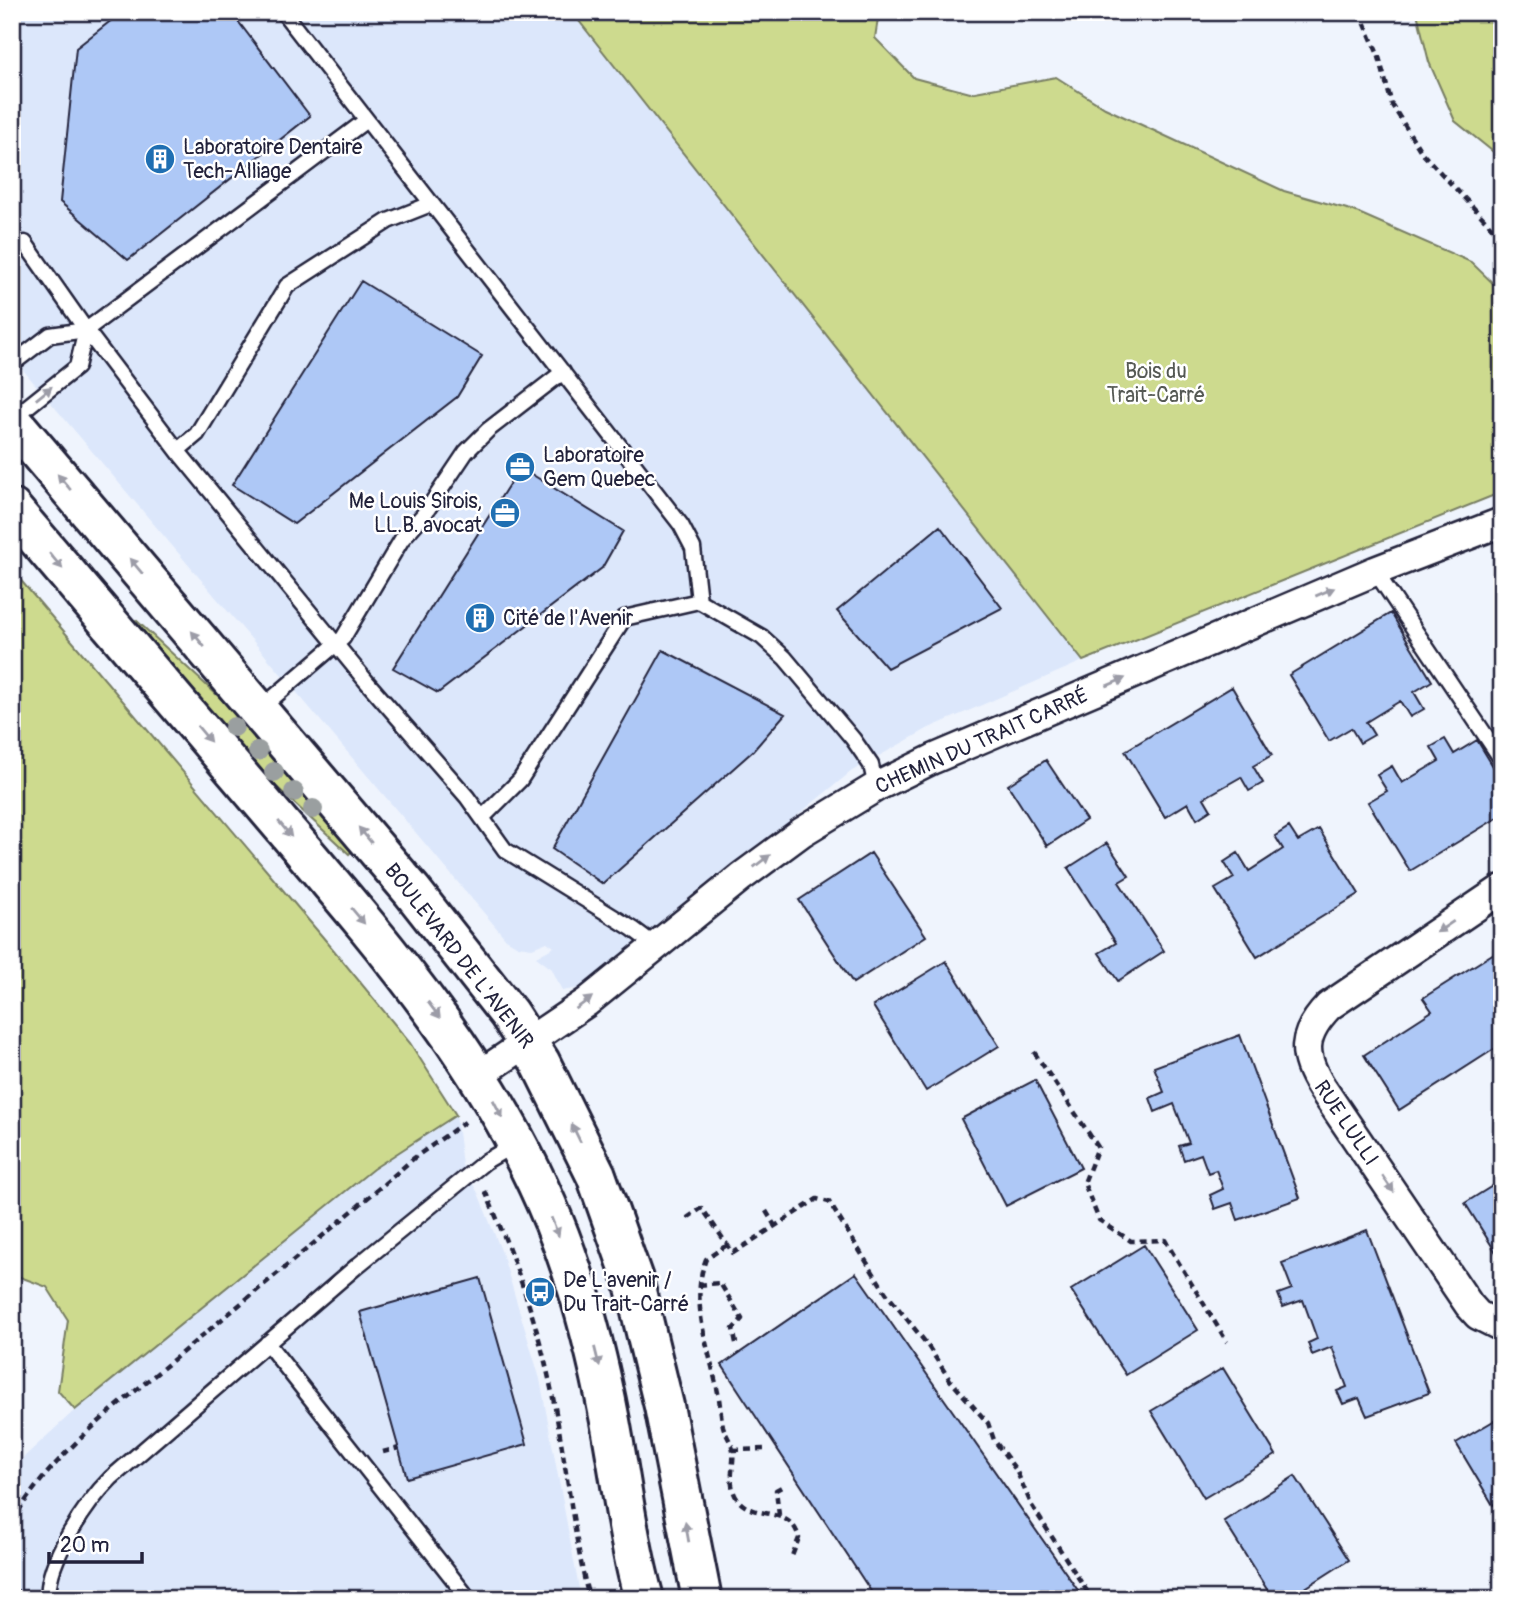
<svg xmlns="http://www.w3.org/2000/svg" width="1514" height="1611" font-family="Pangolin,sans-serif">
  <rect width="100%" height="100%" fill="#eff4fd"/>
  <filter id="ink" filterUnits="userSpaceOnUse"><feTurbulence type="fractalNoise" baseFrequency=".0143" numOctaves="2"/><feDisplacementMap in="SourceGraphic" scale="14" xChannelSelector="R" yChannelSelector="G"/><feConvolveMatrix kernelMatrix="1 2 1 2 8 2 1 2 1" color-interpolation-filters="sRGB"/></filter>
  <g filter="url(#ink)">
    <!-- built -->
    <path fill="#dce7fb" d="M 12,12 L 572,12 L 1083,661 L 929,728 L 852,771 L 623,956 L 579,988 L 562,991 L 552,969 L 536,957 L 554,947 L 547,942 L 532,948 L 518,946 L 506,939 L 12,357 Z
      M 456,1115 L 462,1165 L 478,1193 L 502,1253 L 540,1379 L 581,1599 L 12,1599 L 12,1468 L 75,1410 L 374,1169 Z"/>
    <!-- green -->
    <path fill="#cdda8e" stroke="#787e64" stroke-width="2" d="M 572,12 L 879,12 L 875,38 L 914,78 L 970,93 L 1056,77 L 1105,108 L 1284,191 L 1354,211 L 1471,262 L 1502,292 L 1502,492 L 1083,661 Z
      M 1502,12 L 1502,159 L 1455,121 L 1429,62 L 1417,13 Z
      M 12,570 L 332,948 L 410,1043 L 456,1115 L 373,1169 L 75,1410 L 58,1391 L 68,1320 L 47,1287 L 12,1274 Z
      M 136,620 L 231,708 L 353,850 L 349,854 L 253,765 L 132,623 Z"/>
    <!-- building -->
    <path fill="#aec8f6" stroke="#22223b" stroke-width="2" d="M 122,12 L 231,12 L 310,116 L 128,260 L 60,202 L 76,48 Z
      M 361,281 L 482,356 L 457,397 L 294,524 L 232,485 Z
      M 520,467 L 623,531 L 602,568 L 438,693 L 393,668 Z
      M 940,526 L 1002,608 L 887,668 L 837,611 Z
      M 1391,613 L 1432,681 L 1414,692 L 1424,709 L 1410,717 L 1400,701 L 1366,722 L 1374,735 L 1360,743 L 1351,728 L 1329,741 L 1289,675 Z
      M 663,650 L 785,714 L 753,751 L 603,884 L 552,849 Z
      M 1232,687 L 1272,755 L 1253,766 L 1263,783 L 1249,791 L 1241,777 L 1204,798 L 1211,810 L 1197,819 L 1188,803 L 1165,817 L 1125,751 Z
      M 1445,739 L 1454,754 L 1477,740 L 1502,781 L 1502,815 L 1410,871 L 1368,802 L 1387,791 L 1377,775 L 1392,766 L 1402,783 L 1439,761 L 1431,747 Z
      M 1046,760 L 1086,820 L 1047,846 L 1008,785 Z
      M 1289,827 L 1298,841 L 1319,829 L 1359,894 L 1257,957 L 1215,889 L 1234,878 L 1224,862 L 1238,853 L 1249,871 L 1283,849 L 1275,836 Z
      M 1107,843 L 1129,876 L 1119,882 L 1164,951 L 1118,981 L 1099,953 L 1116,943 L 1068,868 Z
      M 871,853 L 926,936 L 853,983 L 799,900 Z
      M 1502,948 L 1502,1044 L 1399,1110 L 1364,1055 L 1432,1011 L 1423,998 Z
      M 946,961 L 999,1046 L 926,1091 L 873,1006 Z
      M 1240,1035 L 1300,1198 L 1238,1220 L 1232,1203 L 1215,1209 L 1210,1195 L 1223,1189 L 1216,1170 L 1208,1173 L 1201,1154 L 1184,1160 L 1179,1146 L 1189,1143 L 1174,1104 L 1155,1112 L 1150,1098 L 1164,1092 L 1154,1067 Z
      M 1035,1080 L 1081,1168 L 1006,1206 L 961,1119 Z
      M 1502,1180 L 1502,1262 L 1465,1203 Z
      M 1367,1230 L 1429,1393 L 1367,1416 L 1359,1398 L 1343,1404 L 1337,1391 L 1347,1387 L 1332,1347 L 1312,1355 L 1308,1343 L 1317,1339 L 1303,1300 L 1283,1307 L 1278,1294 L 1292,1289 L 1282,1263 Z
      M 1144,1245 L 1198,1330 L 1126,1375 L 1071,1290 Z
      M 856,1273 L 1084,1599 L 876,1599 L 722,1365 Z
      M 480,1278 L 527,1444 L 407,1478 L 360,1312 Z
      M 1223,1368 L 1276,1455 L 1204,1498 L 1151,1411 Z
      M 1502,1416 L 1502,1499 L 1493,1505 L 1456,1443 Z
      M 1295,1476 L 1349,1560 L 1288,1599 L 1273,1599 L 1224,1521 Z"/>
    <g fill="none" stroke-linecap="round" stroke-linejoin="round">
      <!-- lane casing -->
      <g stroke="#22223b" stroke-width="19">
        <path id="lane" d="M 283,12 L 681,525 L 693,548 L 699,601
          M 25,243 L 86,330 L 181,455 L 366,681 L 467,797 L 505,850 L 633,929 L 656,946
          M 86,330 L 365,121
          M 12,364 L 50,335 L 86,330 L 77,367 L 12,419
          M 178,450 L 197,434 L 287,286 L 388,221 L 431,204
          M 1375,571 L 1502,760
          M 260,709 L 343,638 L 402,539 L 425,513 L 466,452 L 488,430 L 563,372
          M 482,818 L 520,780 L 624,618 L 699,601 L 762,637 L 785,658 L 853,739 L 871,765 L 876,787
          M 267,1343 L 469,1599
          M 49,1599 C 44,1564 87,1502 111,1478 L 357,1266 L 486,1161 L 515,1144"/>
      </g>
      <!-- street casing -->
      <g stroke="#22223b" stroke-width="33">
        <path id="street" d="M 1502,889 L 1329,1006 C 1301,1035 1301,1055 1322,1088 L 1469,1305 L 1478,1315 L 1502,1327
          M 479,1075 L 587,1002 L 741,877 L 802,832 L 876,787 L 933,759 L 1375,571 L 1502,522"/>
      </g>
      <!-- secondary casing -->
      <g stroke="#22223b" stroke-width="44">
        <path id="secondary" d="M 12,421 L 412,891 L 509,1014 L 540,1062 L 596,1175 L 633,1279 L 664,1406 L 702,1599
          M 12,509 C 99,611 185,713 272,814 C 382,943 489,1063 554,1222 C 580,1286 597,1353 610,1421 C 621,1480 628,1540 644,1599"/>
      </g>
      <!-- path -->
      <path stroke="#22223b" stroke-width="4.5" stroke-dasharray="7 5" stroke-linecap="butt" d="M 1360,12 L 1379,57 L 1392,105 L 1422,153 L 1502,238
        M 1034,1052 L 1098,1147 L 1084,1183 L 1099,1220 L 1131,1241 L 1165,1240 L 1227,1342
        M 485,1191 C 513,1254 537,1321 551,1388 C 566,1458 572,1529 589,1599
        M 766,1211 L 775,1226
        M 687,1218 L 702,1208 L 733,1253 L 817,1199 L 829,1202 L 886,1293 L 926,1343 L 950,1380 L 988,1423 L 994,1440 L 1016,1470 L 1032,1506 L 1092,1599
        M 727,1245 L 706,1259 C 690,1301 707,1341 716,1384 C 720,1398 720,1412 723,1426 C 725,1434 732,1443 733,1450 C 735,1465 727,1481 736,1497 C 751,1522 791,1504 799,1538 L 792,1556
        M 699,1285 L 720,1283 L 742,1319 L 733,1329 L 736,1343
        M 733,1450 L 767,1449
        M 383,1452 L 399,1448
        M 779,1515 L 776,1490 L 785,1485
        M 12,1522 C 50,1456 115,1408 173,1360 C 253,1293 335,1227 414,1158 L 465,1122
        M 12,1590 L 28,1594"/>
      <!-- lane -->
      <use href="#lane" stroke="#fff" stroke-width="14"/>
      <!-- street -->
      <use href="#street" stroke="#fff" stroke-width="28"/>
      <!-- secondary -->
      <use href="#secondary" stroke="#fff" stroke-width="38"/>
    </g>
    <!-- trees -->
    <g fill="#9a9fa0">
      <circle cx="234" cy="727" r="10"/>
      <circle cx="258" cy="751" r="10"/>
      <circle cx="274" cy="772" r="10"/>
      <circle cx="294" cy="792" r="10"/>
      <circle cx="313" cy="809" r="10"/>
    </g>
    <!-- one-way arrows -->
    <defs><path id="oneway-solid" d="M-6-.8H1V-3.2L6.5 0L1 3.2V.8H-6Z" transform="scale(1.75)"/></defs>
    <g fill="#9c9ca7">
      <use href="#oneway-solid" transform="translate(44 393) rotate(-39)"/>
      <use href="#oneway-solid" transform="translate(64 482) rotate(-130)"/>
      <use href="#oneway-solid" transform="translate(56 561) rotate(50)"/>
      <use href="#oneway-solid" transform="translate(136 566) rotate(-130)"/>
      <use href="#oneway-solid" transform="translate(1325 592) rotate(-23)"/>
      <use href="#oneway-solid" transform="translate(198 639) rotate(-130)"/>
      <use href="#oneway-solid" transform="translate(1116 682) rotate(-23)"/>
      <use href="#oneway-solid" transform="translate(204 734) rotate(50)"/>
      <use href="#oneway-solid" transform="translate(285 829) rotate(50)"/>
      <use href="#oneway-solid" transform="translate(365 835) rotate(-130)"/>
      <use href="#oneway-solid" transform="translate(762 861) rotate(-37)"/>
      <use href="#oneway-solid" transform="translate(358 916) rotate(50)"/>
      <use href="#oneway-solid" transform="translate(1445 927) rotate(146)"/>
      <use href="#oneway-solid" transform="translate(584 1003) rotate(-36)"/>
      <use href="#oneway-solid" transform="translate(434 1010) rotate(53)"/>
      <use href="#oneway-solid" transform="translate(498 1109) rotate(62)"/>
      <use href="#oneway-solid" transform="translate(576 1133) rotate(-116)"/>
      <use href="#oneway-solid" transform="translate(1388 1184) rotate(55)"/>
      <use href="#oneway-solid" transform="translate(555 1227) rotate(68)"/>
      <use href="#oneway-solid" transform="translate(597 1357) rotate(76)"/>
      <use href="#oneway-solid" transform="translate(687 1532) rotate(-100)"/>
    </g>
  </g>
  <!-- icons -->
  <defs>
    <g id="building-disc" transform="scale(1.575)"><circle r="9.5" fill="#1f6fb2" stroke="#fff"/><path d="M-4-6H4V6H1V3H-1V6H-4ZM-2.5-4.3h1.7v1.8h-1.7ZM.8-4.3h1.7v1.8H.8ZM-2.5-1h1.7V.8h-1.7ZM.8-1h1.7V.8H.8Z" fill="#fff"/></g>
    <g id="office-disc" transform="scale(1.575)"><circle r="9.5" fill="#1f6fb2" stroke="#fff"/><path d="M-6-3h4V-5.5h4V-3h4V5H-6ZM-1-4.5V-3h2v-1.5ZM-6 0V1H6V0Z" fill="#fff"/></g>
    <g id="bus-disc" transform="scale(1.575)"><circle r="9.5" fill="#1f6fb2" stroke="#fff"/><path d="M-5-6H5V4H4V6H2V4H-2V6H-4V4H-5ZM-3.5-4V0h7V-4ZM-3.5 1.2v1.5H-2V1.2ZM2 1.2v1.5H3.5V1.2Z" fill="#fff"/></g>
  </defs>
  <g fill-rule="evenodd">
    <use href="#building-disc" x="160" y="159"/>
    <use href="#office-disc" x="520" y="467"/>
    <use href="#office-disc" x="505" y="513"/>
    <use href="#building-disc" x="480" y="618"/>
    <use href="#bus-disc" x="540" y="1292"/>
  </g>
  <g text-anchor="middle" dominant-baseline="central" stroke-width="5" stroke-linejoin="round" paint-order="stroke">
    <!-- poi labels -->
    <g font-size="21" fill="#22223b" stroke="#fff" text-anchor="start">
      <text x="183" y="147">Laboratoire Dentaire<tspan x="183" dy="24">Tech-Alliage</tspan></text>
      <text x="543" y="455">Laboratoire<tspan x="543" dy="24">Gem Quebec</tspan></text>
      <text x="482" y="501" text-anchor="end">Me Louis Sirois,<tspan x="482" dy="24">LL.B. avocat</tspan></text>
      <text x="503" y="618">Cité de l'Avenir</text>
      <text x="563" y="1280">De L'avenir /<tspan x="563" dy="24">Du Trait-Carré</tspan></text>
    </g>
    <!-- park labels -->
    <g font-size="21" fill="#555954" stroke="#fff">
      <text x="1156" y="371">Bois du<tspan x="1156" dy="24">Trait-Carré</tspan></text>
    </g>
    <!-- street labels -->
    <g font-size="21" fill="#22223b" stroke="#fff">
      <text transform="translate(982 741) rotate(-24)">CHEMIN DU TRAIT CARRÉ</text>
      <text transform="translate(459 956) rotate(52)">BOULEVARD DE L'AVENIR</text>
      <text transform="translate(1346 1123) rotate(56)">RUE LULLI</text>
    </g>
  </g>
  <!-- margin -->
  <rect width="1514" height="1611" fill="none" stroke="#fff" stroke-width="42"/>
  <rect x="21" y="21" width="1472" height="1569" fill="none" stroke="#22223b" stroke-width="2.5" filter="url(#ink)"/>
  <!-- scale -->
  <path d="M49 1552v10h93v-10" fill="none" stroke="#22223b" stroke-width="3.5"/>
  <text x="60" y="1552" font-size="21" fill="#22223b" stroke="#ffffff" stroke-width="5" paint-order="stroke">20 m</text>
</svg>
